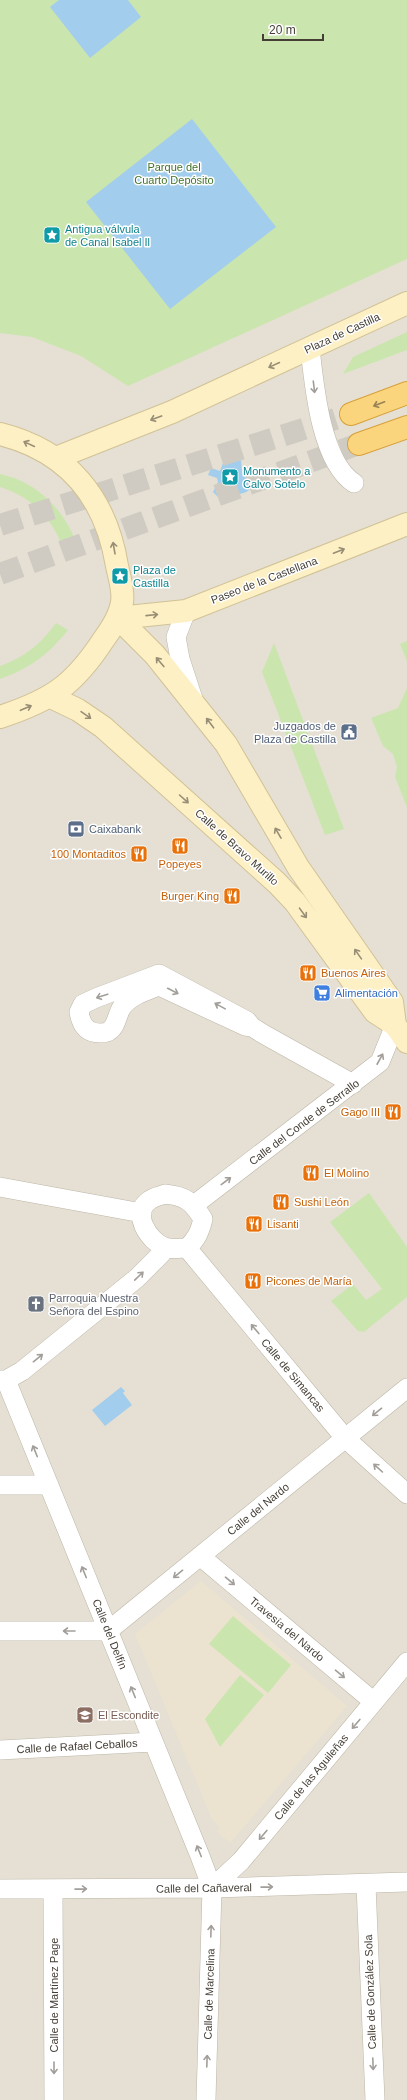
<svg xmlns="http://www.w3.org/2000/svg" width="407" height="2100" font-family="Arial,sans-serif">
  <rect width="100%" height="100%" fill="#f2eee5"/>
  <!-- residential -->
  <path fill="#e5e0d3" d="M 0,0 L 407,0 L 407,2100 L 0,2100 Z"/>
  <!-- education -->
  <path fill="#ebe3cf" d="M 201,1581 L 347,1706 L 230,1843 L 217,1832 L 220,1827 L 212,1819 L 135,1634 Z"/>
  <!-- green -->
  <path fill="#cbe5ae" d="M 0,0 L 407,0 L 407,259 L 128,386 L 81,356 L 32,337 L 0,333 Z
    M 407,332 L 407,350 L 343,374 L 353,357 Z
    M 0,474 C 39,482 69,514 79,552 L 66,556 C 55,522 35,498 0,487 Z
    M 56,623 L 68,630 C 49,654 29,669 0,679 L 0,666 C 25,657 41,644 56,623 Z
    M 407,641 L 407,661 L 400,644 Z
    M 274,643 L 344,829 L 325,835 L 262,672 Z
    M 407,688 L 407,807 L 395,777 L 397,767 L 393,754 L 383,746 L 371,718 L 398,708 Z
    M 369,1193 L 407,1247 L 407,1297 L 364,1332 L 358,1331 L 331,1301 L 353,1284 L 366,1300 L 382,1289 L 330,1222 Z
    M 233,1616 L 291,1665 L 268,1693 L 209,1644 Z
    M 240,1675 L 264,1695 L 220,1747 L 205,1719 Z"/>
  <!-- water -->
  <path fill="#a2cded" d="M 59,0 L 128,0 L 141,17 L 90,58 L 50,7 Z
    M 192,119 L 276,227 L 170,309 L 86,202 Z
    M 233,455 L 238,455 L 241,459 L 242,472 L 250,485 L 249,490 C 242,496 234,494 226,489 L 221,500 L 213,492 L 218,482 L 217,478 L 208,475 L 211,468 L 220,471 L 223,463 Z
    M 121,1387 L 125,1391 L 123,1393 L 132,1405 L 105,1426 L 92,1410 Z"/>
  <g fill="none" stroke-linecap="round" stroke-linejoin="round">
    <!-- trunk-tunnel -->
    <path stroke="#cfcbc2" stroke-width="22" stroke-dasharray="22 11" stroke-linecap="butt" d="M 0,525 L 351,414
      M 0,574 L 359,444"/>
    <!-- minor casing -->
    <g stroke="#bdb6a8" stroke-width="20">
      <path id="minor" d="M 310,348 C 314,385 321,462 354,483
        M 186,611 L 176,637 L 180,659 L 193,699
        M 252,1027 L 245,1026 L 159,986 C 146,991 131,995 122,1007 C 117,1014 117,1026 109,1031 C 107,1033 102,1033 100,1033 C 86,1033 81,1024 79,1012 L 83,1004 L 96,998 L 159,974 L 247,1021 L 252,1027 L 265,1035 L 353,1084
        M 0,1187 L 142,1213
        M 165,1194 C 185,1196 192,1201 203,1219 C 200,1231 197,1239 187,1248 C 180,1248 172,1250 165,1247 C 149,1242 130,1212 150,1200 C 154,1197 160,1196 165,1194 Z
        M 194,1205 L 380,1062 L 395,1025
        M 187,1248 L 345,1438 L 407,1494
        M 0,1380 L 6,1380 L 22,1371 L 137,1278 L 161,1254 L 165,1247
        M 6,1380 L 200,1856 L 212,1888 L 206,2100
        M 0,1485 L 49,1485
        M 200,1556 L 374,1702
        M 0,1631 L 108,1631 L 407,1388
        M 0,1750 L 153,1742
        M 366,1885 L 375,2100
        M 212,1888 L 241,1861 L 407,1662
        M 0,1889 L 212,1888 L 407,1882
        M 53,1889 L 54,2100"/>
    </g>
    <!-- secondary casing -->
    <g stroke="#d1c296" stroke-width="24">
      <path id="secondary" d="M 0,434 C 68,451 106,498 117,566 C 119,576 124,591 122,602 C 120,616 112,628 104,639 C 74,685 52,700 0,717
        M 56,458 L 172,412 L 407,303
        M 118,618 L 155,655 L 226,744 L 298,867 L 392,1002 L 395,1025
        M 118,618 L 186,611 L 407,524
        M 51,697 L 78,710 L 103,727 L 277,883 L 295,902 L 375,1012 L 395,1025 L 407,1042"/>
    </g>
    <!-- trunk casing -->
    <g stroke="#d8a039" stroke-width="24">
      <path id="trunk" d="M 351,414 L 407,393
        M 359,444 L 407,427"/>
    </g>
    <!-- minor -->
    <use href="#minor" stroke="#fff" stroke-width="19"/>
    <!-- secondary -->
    <use href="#secondary" stroke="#fdf0c4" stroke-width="22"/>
    <!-- trunk -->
    <use href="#trunk" stroke="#fad57e" stroke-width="22"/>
  </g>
  <!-- one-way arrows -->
  <defs><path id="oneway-shaft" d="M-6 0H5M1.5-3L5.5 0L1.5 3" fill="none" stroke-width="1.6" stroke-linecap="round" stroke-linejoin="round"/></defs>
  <g stroke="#978e75">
    <use href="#oneway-shaft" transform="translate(274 365) rotate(155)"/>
    <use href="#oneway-shaft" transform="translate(156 418) rotate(160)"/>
    <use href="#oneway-shaft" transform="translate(29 444) rotate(-155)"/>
    <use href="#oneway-shaft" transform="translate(114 548) rotate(-100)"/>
    <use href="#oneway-shaft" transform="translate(339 551) rotate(-21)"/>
    <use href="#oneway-shaft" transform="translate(152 615) rotate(-6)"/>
    <use href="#oneway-shaft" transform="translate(160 662) rotate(-130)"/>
    <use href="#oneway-shaft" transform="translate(26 708) rotate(-23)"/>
    <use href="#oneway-shaft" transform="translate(86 715) rotate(35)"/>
    <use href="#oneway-shaft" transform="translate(210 723) rotate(-127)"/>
    <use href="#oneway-shaft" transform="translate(184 799) rotate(42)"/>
    <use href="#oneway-shaft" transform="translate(278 833) rotate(-120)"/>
    <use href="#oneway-shaft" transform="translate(303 913) rotate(54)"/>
    <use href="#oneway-shaft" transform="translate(358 954) rotate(-125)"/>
  </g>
  <g stroke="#a29e9a">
    <use href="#oneway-shaft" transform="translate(314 387) rotate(83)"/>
    <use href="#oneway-shaft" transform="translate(173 991) rotate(27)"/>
    <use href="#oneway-shaft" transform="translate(102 996) rotate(162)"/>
    <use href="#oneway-shaft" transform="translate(220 1006) rotate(-151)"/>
    <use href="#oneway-shaft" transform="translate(380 1059) rotate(-61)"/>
    <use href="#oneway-shaft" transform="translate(226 1181) rotate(-37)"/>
    <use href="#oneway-shaft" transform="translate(139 1276) rotate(-44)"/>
    <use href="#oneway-shaft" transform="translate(255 1329) rotate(-130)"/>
    <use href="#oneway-shaft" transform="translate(38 1358) rotate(-39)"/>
    <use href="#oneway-shaft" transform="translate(377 1412) rotate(141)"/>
    <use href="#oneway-shaft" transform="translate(35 1451) rotate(-112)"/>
    <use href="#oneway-shaft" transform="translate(378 1468) rotate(-138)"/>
    <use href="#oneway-shaft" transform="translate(84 1572) rotate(-112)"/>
    <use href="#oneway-shaft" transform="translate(178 1574) rotate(141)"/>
    <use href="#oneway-shaft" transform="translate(230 1581) rotate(40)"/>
    <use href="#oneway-shaft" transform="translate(69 1631) rotate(180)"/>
    <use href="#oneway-shaft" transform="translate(340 1674) rotate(40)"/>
    <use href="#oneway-shaft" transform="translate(133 1692) rotate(-112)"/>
    <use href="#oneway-shaft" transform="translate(356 1724) rotate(130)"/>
    <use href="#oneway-shaft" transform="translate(263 1835) rotate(130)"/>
    <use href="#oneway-shaft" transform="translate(199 1851) rotate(-112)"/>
    <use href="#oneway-shaft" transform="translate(267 1887) rotate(-1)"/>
    <use href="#oneway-shaft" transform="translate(81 1889) rotate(-1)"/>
    <use href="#oneway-shaft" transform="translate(211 1931) rotate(-88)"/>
    <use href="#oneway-shaft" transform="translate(207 2061) rotate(-88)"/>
    <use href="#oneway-shaft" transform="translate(373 2064) rotate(88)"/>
    <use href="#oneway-shaft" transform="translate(54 2068) rotate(90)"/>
  </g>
  <use stroke="#968256" href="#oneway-shaft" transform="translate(379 404) rotate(159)"/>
  <!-- icons -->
  <defs>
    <g id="sight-square" transform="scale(0.9)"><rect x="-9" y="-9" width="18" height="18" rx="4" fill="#0f9aa8" stroke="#fff"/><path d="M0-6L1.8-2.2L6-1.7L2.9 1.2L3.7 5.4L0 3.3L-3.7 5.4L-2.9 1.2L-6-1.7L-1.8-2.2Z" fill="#fff"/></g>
    <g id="civic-square" transform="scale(0.9)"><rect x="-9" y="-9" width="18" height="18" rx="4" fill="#5c6f8a" stroke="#fff"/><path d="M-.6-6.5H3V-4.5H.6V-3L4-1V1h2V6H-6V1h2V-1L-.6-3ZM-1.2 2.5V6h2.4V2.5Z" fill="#fff"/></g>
    <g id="bank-square" transform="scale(0.9)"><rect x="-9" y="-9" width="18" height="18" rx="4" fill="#5c6f8a" stroke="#fff"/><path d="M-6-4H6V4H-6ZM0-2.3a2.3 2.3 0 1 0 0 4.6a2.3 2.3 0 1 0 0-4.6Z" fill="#fff"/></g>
    <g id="restaurant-square" transform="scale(0.9)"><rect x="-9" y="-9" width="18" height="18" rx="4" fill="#e8710a" stroke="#fff"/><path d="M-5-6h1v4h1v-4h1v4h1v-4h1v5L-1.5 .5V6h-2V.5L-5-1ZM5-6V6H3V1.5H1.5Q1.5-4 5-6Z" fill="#fff"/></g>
    <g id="supermarket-square" transform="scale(0.9)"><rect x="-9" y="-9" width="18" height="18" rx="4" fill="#3f7fe0" stroke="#fff"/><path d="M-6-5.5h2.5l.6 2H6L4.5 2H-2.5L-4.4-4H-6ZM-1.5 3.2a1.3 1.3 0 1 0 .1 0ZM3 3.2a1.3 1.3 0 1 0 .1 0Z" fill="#fff"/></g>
    <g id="church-square" transform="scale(0.9)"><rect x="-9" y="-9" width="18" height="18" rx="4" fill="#6b7280" stroke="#fff"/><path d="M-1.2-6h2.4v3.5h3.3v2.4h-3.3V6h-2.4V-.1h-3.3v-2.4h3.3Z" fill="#fff"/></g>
    <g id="school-square" transform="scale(0.9)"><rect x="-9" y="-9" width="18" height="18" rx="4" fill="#8d6e63" stroke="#fff"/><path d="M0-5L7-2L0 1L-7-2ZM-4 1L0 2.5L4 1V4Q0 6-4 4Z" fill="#fff"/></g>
  </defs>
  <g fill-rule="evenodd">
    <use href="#sight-square" x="52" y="235"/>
    <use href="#sight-square" x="230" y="477"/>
    <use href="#sight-square" x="120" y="576"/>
    <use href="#civic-square" x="349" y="732"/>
    <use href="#bank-square" x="76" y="829"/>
    <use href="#restaurant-square" x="180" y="846"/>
    <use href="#restaurant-square" x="139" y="854"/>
    <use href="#restaurant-square" x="232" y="896"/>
    <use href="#restaurant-square" x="308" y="973"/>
    <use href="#supermarket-square" x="322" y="993"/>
    <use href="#restaurant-square" x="393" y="1112"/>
    <use href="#restaurant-square" x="311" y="1173"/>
    <use href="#restaurant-square" x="281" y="1202"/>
    <use href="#restaurant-square" x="254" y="1224"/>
    <use href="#restaurant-square" x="253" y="1281"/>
    <use href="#church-square" x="36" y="1304"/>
    <use href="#school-square" x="85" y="1715"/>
  </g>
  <g text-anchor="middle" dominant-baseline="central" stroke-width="3" stroke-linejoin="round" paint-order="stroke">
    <!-- park labels -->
    <g font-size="11" fill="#44732a" stroke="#fff">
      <text x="174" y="167">Parque del<tspan x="174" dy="13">Cuarto Depósito</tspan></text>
    </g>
    <!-- culture labels -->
    <g font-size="11" fill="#0d838f" stroke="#fff" text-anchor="start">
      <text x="65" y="229">Antigua válvula<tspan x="65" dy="13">de Canal Isabel Il</tspan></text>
      <text x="243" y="471">Monumento a<tspan x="243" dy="13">Calvo Sotelo</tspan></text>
      <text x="133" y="570">Plaza de<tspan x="133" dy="13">Castilla</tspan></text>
    </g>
    <!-- street labels -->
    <g font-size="11" fill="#443e35" stroke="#fff">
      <text transform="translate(342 333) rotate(-25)">Plaza de Castilla</text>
      <text transform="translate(264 580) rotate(-21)">Paseo de la Castellana</text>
      <text transform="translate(237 847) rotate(42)">Calle de Bravo Murillo</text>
      <text transform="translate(304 1122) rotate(-37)">Calle del Conde de Serrallo</text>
      <text transform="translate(293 1375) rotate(50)">Calle de Simancas</text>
      <text transform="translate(258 1509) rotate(-39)">Calle del Nardo</text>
      <text transform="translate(287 1629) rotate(40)">Travesía del Nardo</text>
      <text transform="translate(110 1634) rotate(68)">Calle del Delfín</text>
      <text transform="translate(77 1746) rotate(-3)">Calle de Rafael Ceballos</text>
      <text transform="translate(311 1777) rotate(-50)">Calle de las Aguileñas</text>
      <text transform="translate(204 1888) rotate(-1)">Calle del Cañaveral</text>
      <text transform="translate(370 1992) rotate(-92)">Calle de González Sola</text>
      <text transform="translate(209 1994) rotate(-88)">Calle de Marcelina</text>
      <text transform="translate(54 1995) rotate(-90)">Calle de Martínez Page</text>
    </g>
    <!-- service labels -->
    <g font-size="11" fill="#4e5e75" stroke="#fff" text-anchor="end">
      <text x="336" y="726">Juzgados de<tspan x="336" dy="13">Plaza de Castilla</tspan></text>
      <text x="89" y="829" text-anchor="start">Caixabank</text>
    </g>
    <!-- food labels -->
    <g font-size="11" fill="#c56008" stroke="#fff" text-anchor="start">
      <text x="126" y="854" text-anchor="end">100 Montaditos</text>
      <text x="180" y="864" text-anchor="middle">Popeyes</text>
      <text x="219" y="896" text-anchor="end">Burger King</text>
      <text x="321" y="973">Buenos Aires</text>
      <text x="380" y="1112" text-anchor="end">Gago III</text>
      <text x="324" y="1173">El Molino</text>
      <text x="294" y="1202">Sushi León</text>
      <text x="267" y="1224">Lisanti</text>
      <text x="266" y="1281">Picones de María</text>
    </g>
    <!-- shop labels -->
    <g font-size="11" fill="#366cbe" stroke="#fff" text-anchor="start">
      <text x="335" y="993">Alimentación</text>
    </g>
    <!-- worship labels -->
    <g font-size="11" fill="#5b616d" stroke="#fff" text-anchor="start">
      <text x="49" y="1298">Parroquia Nuestra<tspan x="49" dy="13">Señora del Espino</tspan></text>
    </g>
    <!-- education labels -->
    <g font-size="11" fill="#785e54" stroke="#fff" text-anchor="start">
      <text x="98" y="1715">El Escondite</text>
    </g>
  </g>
  <!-- scale -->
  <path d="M263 34v6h60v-6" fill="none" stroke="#443e35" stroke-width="2"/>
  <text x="269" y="34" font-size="12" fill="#443e35" stroke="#ffffff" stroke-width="3" paint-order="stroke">20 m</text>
</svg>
